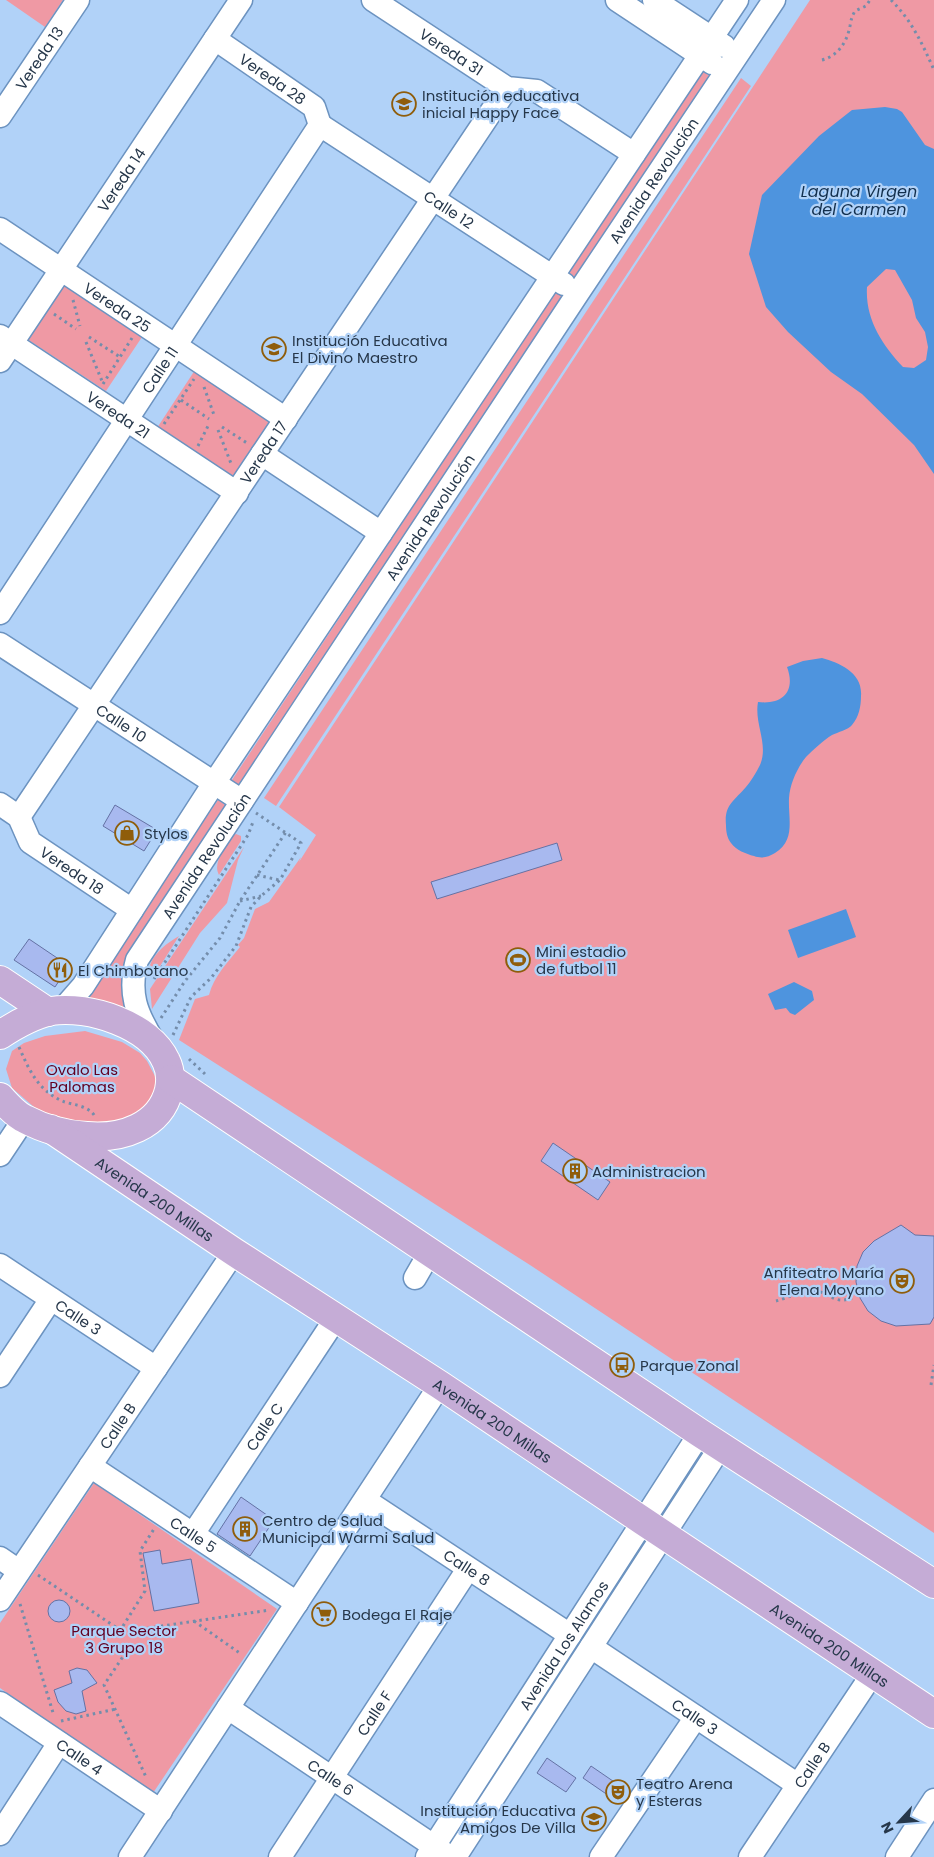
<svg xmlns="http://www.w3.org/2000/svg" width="934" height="1857" font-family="Poppins,sans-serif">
  <rect width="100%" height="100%" fill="#b1d2f8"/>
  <!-- green -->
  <path fill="#ef99a4" d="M 6,0 L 63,0 L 45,27 Z
    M 810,0 L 934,0 L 934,1533 L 530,1265 L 179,1040 L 195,999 L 209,995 C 214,976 228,962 240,947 L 238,945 L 244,938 L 255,909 L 269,902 L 301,857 L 299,862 L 316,835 L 279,807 Z
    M 702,71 L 713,78 L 578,285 L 566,277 Z
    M 741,78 L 751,86 L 276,806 L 264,798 Z
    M 66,279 L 146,331 L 106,391 L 27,339 Z
    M 557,290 L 567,298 L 243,788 L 232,780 Z
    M 197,367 L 276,419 L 237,480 L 157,428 Z
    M 218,800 L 230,808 L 125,986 L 125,1013 L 85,998 Z
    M 236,834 L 241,836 L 241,841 L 219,875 C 212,863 226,846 232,836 Z
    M 244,847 L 238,860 L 227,903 L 200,933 L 152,1009 L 150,989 Z
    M 179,936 L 157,971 L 155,971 L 150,965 C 155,952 167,943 179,936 Z
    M 85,1031 L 122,1042 L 140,1053 L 147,1061 L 156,1078 L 157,1088 L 149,1107 L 125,1122 L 75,1124 L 41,1113 L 12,1088 L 6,1069 L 12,1051 L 24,1043 L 45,1036 Z
    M 94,1483 L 277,1609 L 153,1793 L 0,1688 L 0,1623 Z"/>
  <!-- water -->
  <path fill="#4e94de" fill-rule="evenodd" d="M 885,107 L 897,109 L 902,112 L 925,145 L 934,149 L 934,474 L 914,445 L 862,394 L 831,372 L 788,332 L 766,307 L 749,254 L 762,195 L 819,136 L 852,110 ZM 886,269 L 895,270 L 912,300 L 916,318 L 925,332 L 928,347 L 926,360 L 914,368 L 903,367 C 882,345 865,319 867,287 Z
    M 822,658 C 840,663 863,673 861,696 C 861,706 859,717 852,725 C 848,730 838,732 832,735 C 824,740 813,750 806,757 C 797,768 790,784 789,798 C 788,819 796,840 775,853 C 768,857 762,859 754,856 C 746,854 736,850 731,843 C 727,838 726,831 726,825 C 724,805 734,801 746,787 C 751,781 756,773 760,765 C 769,744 754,724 758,702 C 783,705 796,691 787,667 L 803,661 Z
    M 846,909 L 856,937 L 798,958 L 788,930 Z
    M 794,982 L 812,991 L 814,1000 L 795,1015 L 790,1013 L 786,1008 L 775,1010 L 768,994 Z"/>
  <!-- building -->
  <path fill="#a8b9ef" stroke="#6472a4" d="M 115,805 L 157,830 L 144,851 L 103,826 Z
    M 557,843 L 562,860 L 437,899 L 431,882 Z
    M 29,939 L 69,966 L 55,987 L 14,960 Z
    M 553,1143 L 610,1182 L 598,1200 L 541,1161 Z
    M 901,1225 L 915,1235 L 934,1236 L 934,1317 L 930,1324 L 896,1326 L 881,1321 L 868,1311 L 860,1298 L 856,1282 L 857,1266 L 863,1252 L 874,1241 Z
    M 241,1497 L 274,1520 L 250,1556 L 217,1534 Z
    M 160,1550 L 162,1564 L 191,1559 L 199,1603 L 154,1611 L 143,1553 Z
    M48 1611a11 11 0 1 1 22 0a11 11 0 1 1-22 0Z
    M 77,1668 L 87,1670 L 97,1683 L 82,1691 L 86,1711 L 76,1714 L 66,1711 L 58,1702 L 54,1690 L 72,1683 L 69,1671 Z
    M 547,1758 L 576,1778 L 566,1792 L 537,1773 Z
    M 591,1766 L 626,1790 L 618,1802 L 583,1778 Z"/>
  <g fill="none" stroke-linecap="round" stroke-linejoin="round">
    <!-- minor casing -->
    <g stroke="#6c93c0" stroke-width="25">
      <g id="minor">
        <path id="s1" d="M 373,0 L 507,88 L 537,91 L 634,154"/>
        <path d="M 617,0 L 712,63"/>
        <path d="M 654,0 L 724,46"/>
        <path id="s2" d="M 215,39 L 314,107 L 320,125"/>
        <path id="s3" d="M 0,116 L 78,0"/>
        <path id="s4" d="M 320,125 L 564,284"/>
        <path id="s5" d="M 0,229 L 286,419"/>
        <path id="s6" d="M 0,336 L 237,493"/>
        <path id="s7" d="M 0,361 L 241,0"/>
        <path d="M 262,454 L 381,533"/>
        <path id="s8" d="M 0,613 L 320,125"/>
        <path id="s9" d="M 0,644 L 242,801"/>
        <path id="s10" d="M 0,804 L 19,817 L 30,842 L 132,910"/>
        <path id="s11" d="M 19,817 L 507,88"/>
        <path d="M 62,1010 L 83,986 L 214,783 L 737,0"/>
        <path id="s12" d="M 154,1042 C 136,1013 128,993 137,960 L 578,293 L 774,0"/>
        <path d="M 0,1155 L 24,1119"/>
        <path id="s13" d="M 0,1265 L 156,1368"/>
        <path d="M 415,1278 L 430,1252"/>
        <path d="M 0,1376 L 51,1299"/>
        <path id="s14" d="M 90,1466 L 297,1603"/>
        <path id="s15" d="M 365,1500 L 570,1635"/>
        <path id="s16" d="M 193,1534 L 336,1318"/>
        <path d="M 0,1558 L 19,1571"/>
        <path id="s17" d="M 0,1600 L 234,1252"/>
        <path id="s18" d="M 591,1647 L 798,1785"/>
        <path id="s19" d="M 0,1703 L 161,1811"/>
        <path id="s20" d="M 228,1708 L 447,1855"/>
        <path d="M 0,1834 L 59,1743"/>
        <path d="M 130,1857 L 440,1385"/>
        <path id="s21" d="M 280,1857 L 468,1569"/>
        <path id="s22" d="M 427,1857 L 700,1433"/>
        <path d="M 455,1857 L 721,1446"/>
        <path d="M 601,1857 L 696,1717"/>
        <path id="s23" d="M 750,1857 L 873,1673"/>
        <path d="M 897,1857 L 934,1800"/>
      </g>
    </g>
    <!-- major casing -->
    <g stroke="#fff" stroke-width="30">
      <g id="major">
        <path d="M 0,980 L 48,1012"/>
        <path d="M 0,1035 C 15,1025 33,1015 51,1011 C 89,1005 150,1025 166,1061 C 171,1071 171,1080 169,1090 C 160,1127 121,1139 87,1136 C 67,1135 44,1129 25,1119 C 16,1115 7,1105 0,1097"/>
        <path d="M 171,1079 L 700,1433 L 934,1584"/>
        <path id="s24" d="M 51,1129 L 234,1252 L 440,1385 L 643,1521 L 934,1714"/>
      </g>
    </g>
    <!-- path -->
    <path stroke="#748dab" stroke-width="3" stroke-dasharray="2.5 4" stroke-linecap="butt" d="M 891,0 C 912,21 922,43 934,70
      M 822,60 C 838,56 847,42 850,26 C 851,20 852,16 855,11 L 866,6 L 870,0
      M 73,300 L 80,326
      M 54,314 L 76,329
      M 89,337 L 120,357
      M 86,342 L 102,381
      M 103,384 L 132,338
      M 204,387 L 214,415
      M 181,400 L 209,419
      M 164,424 L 194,379
      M 222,427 L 247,443
      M 218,430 L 232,466
      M 198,446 L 209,424
      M 257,875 L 279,880
      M 240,901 L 261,896
      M 154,979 L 248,835 L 253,822
      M 161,1018 L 185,981 L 220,938 L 240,901 L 286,832
      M 173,1035 L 191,997 L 211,978 L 236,946 L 251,907 L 261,896 L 280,880 L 301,843 L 256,813
      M 19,1047 C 29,1070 38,1090 62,1101 C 72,1105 87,1105 94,1115
      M 189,1059 L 205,1074
      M 776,1301 C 787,1298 803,1290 814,1291 C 832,1292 832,1305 852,1298
      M 931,1385 L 934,1365
      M 38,1575 L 117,1628
      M 20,1604 L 54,1716
      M 194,1621 L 241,1654
      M 123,1626 L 145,1591 L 140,1551 L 154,1529
      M 135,1630 L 270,1610
      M 126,1652 L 104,1685 L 146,1777
      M 61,1721 L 116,1709"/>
    <!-- minor -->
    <use href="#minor" stroke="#fff" stroke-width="22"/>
    <!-- major -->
    <use href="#major" stroke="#c5acd6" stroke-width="28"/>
  </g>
  <!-- icons -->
  <defs>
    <g id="school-ring" transform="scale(1.25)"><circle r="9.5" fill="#b1d2f8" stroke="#8f5d0b" stroke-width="1.5"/><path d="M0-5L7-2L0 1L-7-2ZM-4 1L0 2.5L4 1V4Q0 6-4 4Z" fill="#8f5d0b"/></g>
    <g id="shop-ring" transform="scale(1.25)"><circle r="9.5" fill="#b1d2f8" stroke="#8f5d0b" stroke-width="1.5"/><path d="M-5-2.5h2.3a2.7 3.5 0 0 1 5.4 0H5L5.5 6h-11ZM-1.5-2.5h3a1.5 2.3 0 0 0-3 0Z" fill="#8f5d0b"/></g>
    <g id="stadium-ring" transform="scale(1.25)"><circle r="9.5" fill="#b1d2f8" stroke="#8f5d0b" stroke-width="1.5"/><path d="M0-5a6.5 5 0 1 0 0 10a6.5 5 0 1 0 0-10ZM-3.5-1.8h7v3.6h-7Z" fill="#8f5d0b"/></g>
    <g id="restaurant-ring" transform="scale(1.25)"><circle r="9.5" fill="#b1d2f8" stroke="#8f5d0b" stroke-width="1.5"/><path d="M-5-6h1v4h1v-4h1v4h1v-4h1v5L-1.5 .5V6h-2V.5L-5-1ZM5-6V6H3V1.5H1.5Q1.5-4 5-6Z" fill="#8f5d0b"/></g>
    <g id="building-ring" transform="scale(1.25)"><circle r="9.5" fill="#b1d2f8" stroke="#8f5d0b" stroke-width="1.5"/><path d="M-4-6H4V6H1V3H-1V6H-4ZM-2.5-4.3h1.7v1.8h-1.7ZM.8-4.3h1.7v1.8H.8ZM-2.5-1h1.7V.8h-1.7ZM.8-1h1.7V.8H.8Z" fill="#8f5d0b"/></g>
    <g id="theatre-ring" transform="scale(1.25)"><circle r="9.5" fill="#b1d2f8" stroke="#8f5d0b" stroke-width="1.5"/><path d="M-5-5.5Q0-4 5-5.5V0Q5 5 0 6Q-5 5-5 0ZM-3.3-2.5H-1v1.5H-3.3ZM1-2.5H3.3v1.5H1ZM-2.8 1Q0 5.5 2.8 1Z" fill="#8f5d0b"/></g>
    <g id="bus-ring" transform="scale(1.25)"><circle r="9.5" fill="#b1d2f8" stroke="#8f5d0b" stroke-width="1.5"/><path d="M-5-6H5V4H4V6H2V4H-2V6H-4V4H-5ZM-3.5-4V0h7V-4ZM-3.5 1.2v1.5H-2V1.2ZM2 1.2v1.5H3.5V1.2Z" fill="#8f5d0b"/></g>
    <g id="supermarket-ring" transform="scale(1.25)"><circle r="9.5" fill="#b1d2f8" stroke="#8f5d0b" stroke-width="1.5"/><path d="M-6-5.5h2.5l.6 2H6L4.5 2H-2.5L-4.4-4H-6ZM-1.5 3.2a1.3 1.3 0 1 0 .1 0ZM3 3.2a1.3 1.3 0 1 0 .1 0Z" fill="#8f5d0b"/></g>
  </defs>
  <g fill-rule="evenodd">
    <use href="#school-ring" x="404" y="104"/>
    <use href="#school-ring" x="274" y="349"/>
    <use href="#shop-ring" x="127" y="833"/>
    <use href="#stadium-ring" x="518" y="960"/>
    <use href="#restaurant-ring" x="60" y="970"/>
    <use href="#building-ring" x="575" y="1171"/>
    <use href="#theatre-ring" x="902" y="1281"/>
    <use href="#bus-ring" x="622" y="1365"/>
    <use href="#building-ring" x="245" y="1529"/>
    <use href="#supermarket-ring" x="324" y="1614"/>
    <use href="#theatre-ring" x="618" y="1792"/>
    <use href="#school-ring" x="594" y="1819"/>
  </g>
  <g text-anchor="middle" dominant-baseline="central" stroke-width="4.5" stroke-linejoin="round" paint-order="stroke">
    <!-- street labels -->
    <g font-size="15" fill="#26374a" stroke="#b1d2f8">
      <text stroke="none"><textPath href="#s1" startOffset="94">Vereda 31</textPath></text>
      <text stroke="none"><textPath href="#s3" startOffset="70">Vereda 13</textPath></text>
      <text stroke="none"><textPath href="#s2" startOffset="70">Vereda 28</textPath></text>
      <text stroke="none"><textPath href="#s7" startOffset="218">Vereda 14</textPath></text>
      <text stroke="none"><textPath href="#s12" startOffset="1022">Avenida Revolución</textPath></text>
      <text stroke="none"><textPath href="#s4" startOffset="154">Calle 12</textPath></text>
      <text stroke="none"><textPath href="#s5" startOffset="141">Vereda 25</textPath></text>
      <text stroke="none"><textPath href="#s8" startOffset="291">Calle 11</textPath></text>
      <text stroke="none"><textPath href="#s6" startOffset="142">Vereda 21</textPath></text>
      <text stroke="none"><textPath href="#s11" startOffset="439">Vereda 17</textPath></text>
      <text stroke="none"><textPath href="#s12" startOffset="618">Avenida Revolución</textPath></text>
      <text stroke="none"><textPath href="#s9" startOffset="145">Calle 10</textPath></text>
      <text stroke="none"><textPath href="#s12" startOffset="212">Avenida Revolución</textPath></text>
      <text stroke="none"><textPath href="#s10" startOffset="101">Vereda 18</textPath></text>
      <text stroke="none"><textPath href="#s24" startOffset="125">Avenida 200 Millas</textPath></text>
      <text stroke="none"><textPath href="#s13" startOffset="94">Calle 3</textPath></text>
      <text stroke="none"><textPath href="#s24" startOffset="529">Avenida 200 Millas</textPath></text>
      <text stroke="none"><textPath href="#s17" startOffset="210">Calle B</textPath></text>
      <text stroke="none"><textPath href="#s16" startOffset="129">Calle C</textPath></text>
      <text stroke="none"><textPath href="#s14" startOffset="124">Calle 5</textPath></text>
      <text stroke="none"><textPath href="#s15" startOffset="122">Calle 8</textPath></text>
      <text stroke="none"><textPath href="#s24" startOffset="934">Avenida 200 Millas</textPath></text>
      <text stroke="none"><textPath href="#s22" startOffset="252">Avenida Los Alamos</textPath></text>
      <text stroke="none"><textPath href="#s21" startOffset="172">Calle F</textPath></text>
      <text stroke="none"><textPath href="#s18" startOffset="125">Calle 3</textPath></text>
      <text stroke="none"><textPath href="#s19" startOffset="96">Calle 4</textPath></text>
      <text stroke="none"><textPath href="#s23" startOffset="111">Calle B</textPath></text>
      <text stroke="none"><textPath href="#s20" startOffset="124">Calle 6</textPath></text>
    </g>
    <!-- poi labels -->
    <g font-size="15" fill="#26374a" stroke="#b1d2f8" text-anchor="start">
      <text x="422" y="95">Institución educativa<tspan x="422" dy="17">inicial Happy Face</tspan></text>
      <text x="292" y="340">Institución Educativa<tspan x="292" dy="17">El Divino Maestro</tspan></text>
      <text x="144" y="833">Stylos</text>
      <text x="536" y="951">Mini estadio<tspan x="536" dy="17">de futbol 11</tspan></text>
      <text x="78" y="970">El Chimbotano</text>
      <text x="592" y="1171">Administracion</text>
      <text x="884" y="1272" text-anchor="end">Anfiteatro María<tspan x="884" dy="17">Elena Moyano</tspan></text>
      <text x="640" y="1365">Parque Zonal</text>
      <text x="262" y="1520">Centro de Salud<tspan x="262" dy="17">Municipal Warmi Salud</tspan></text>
      <text x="342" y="1614">Bodega El Raje</text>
      <text x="636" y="1783">Teatro Arena<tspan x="636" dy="17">y Esteras</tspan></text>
      <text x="576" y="1810" text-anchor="end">Institución Educativa<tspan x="576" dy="17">Amigos De Villa</tspan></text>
    </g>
    <!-- park labels -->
    <g font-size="15" fill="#630021" stroke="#b1d2f8">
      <text x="82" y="1069">Ovalo Las<tspan x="82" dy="17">Palomas</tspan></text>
      <text x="124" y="1630">Parque Sector<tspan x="124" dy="17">3 Grupo 18</tspan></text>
    </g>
    <!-- water labels -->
    <g font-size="16" font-style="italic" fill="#122f4d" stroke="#b1d2f8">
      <text x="859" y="191">Laguna Virgen<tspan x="859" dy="18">del Carmen</tspan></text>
    </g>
  </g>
  <!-- north arrow -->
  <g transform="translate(899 1822) rotate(244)" stroke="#b1d2f8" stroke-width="4" paint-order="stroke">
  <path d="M0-4L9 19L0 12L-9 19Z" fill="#26374a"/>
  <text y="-8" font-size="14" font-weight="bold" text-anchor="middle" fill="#26374a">N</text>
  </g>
</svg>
